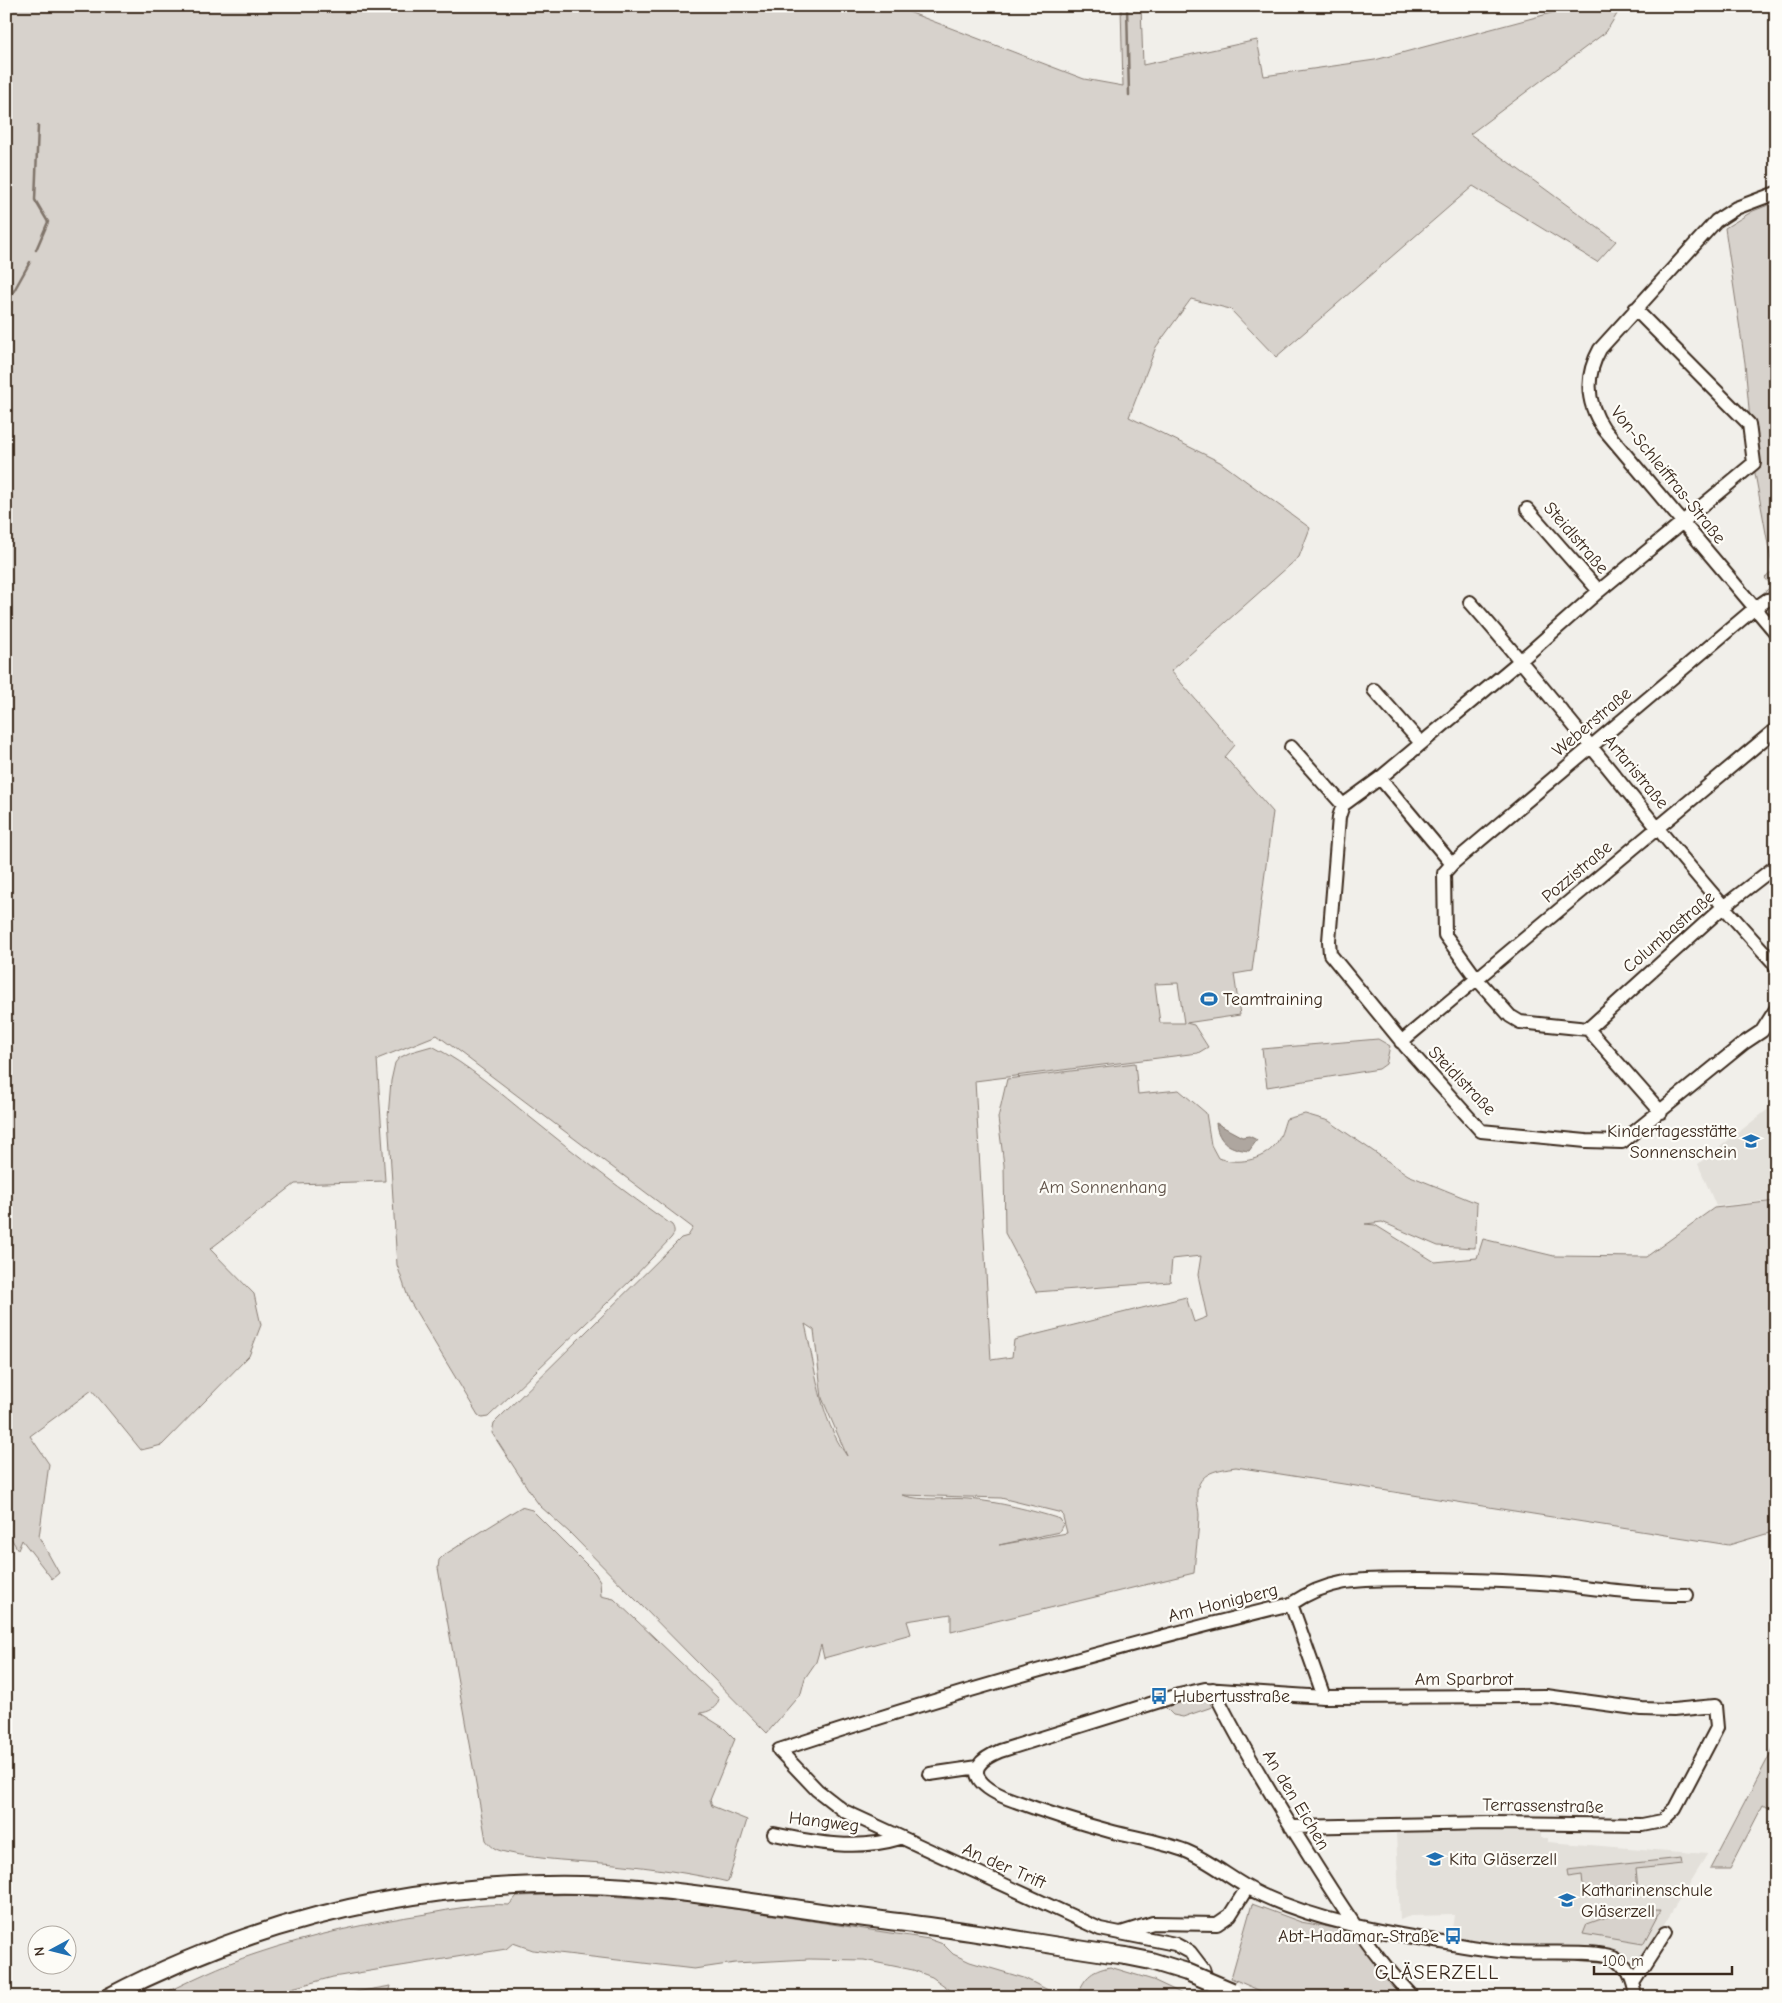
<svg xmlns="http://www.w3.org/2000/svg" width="1782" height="2003" font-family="'Comic Neue',sans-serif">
  <rect width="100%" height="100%" fill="#f1efea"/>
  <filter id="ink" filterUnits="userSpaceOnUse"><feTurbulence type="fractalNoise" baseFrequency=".02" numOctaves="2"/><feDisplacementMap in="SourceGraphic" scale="10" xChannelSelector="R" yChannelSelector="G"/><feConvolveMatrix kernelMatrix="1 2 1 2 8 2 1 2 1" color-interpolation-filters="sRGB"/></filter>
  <g filter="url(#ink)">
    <!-- built -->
    <path fill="#e3e0da" d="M 1776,1103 L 1776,1200 L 1716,1206 L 1698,1164 Z
      M 1541,1831 L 1541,1838 L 1548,1838 L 1548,1842 L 1708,1854 L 1642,1960 L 1623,1957 L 1594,1948 L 1511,1946 L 1451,1935 L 1454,1915 L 1410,1916 L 1400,1920 L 1396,1833 Z"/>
    <!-- green -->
    <path fill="#d7d2cc" stroke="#897e75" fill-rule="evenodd" d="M 6,6 L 893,6 L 1084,79 L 1123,86 L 1121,6 L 1141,6 L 1143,65 L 1257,40 L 1264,76 L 1375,60 L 1555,12 L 1620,9 L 1606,32 L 1470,134 L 1616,241 L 1597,262 L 1473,186 L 1276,357 L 1230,309 L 1191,299 L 1156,347 L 1129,417 L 1220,462 L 1310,528 L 1299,557 L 1171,671 L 1235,745 L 1225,757 L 1273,812 L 1252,971 L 1234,974 L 1240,1015 L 1186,1023 L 1194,1025 L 1208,1047 L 1198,1053 L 975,1081 L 991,1360 L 1012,1357 L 1014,1340 L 1186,1297 L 1194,1322 L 1207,1317 L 1198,1275 L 1201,1256 L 1172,1259 L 1170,1282 L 1036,1292 L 1005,1233 L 1004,1165 L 998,1118 L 1007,1079 L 1135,1063 L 1138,1094 L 1179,1090 L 1206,1113 L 1211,1145 L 1218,1158 C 1237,1165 1262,1161 1275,1145 C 1281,1138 1283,1127 1286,1119 L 1305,1114 L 1329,1121 L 1408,1175 L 1477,1203 L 1475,1248 L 1438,1246 L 1382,1222 L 1365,1224 L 1375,1225 L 1435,1262 L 1477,1258 L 1483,1239 L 1554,1256 L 1646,1257 L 1714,1208 L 1776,1201 L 1776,1531 L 1729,1545 L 1236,1467 C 1215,1470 1195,1473 1197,1499 C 1197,1505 1199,1510 1199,1515 C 1199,1534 1195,1554 1194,1573 L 951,1632 L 951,1614 L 907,1621 L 911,1634 L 824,1658 L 821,1645 L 816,1662 L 805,1678 L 801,1693 L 767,1733 L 570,1533 L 540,1506 L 532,1495 L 492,1433 L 494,1423 L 681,1238 L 688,1236 L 693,1228 L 437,1035 L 377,1059 L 385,1181 L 295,1184 L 210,1249 L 254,1294 L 261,1325 L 249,1356 L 162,1445 L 141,1450 L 92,1390 L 30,1436 L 49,1464 L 39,1537 L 59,1573 L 52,1579 L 22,1540 L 18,1550 L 6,1530 ZM 1178,983 L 1184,1023 L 1160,1023 L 1155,984 ZM 805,1324 L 814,1330 L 822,1398 L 847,1456 C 819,1417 816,1370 805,1324 ZM 902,1495 L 1001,1498 L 1062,1513 L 1067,1533 L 999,1545 L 1059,1532 L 1063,1524 L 1060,1519 C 1031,1510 999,1502 968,1499 C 947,1497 923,1502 902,1495 Z
      M 1776,202 L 1776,595 L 1757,598 L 1772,586 L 1765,578 L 1773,571 L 1754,468 L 1745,363 L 1725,228 L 1753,211 Z
      M 1378,1039 L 1390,1046 L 1386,1064 L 1379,1069 L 1267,1087 L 1262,1049 Z
      M 432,1046 C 469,1065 500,1093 531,1118 C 577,1155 624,1192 672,1225 C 675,1230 675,1233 671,1238 L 631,1280 L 488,1417 L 482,1418 L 478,1415 L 409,1300 L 397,1265 L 388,1117 L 391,1081 L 395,1063 L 399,1058 L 411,1052 Z
      M 521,1507 L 532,1510 L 595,1573 L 600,1581 L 601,1596 L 614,1599 L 719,1699 C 716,1709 709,1712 700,1713 L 724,1728 L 735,1739 L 710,1800 L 712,1806 L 747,1820 L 728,1882 C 691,1873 653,1868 615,1864 C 578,1861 540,1860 505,1852 C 496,1850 491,1847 486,1840 L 438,1568 L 439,1560 L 444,1555 Z
      M 1206,1696 L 1212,1707 L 1183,1717 L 1173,1715 L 1164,1706 Z
      M 1776,1743 L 1776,1810 L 1763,1805 L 1730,1869 L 1710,1869 Z
      M 1682,1858 L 1683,1864 L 1636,1869 L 1638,1890 L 1584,1896 L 1582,1875 L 1568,1877 L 1567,1870 Z
      M 581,1894 L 689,1902 L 929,1939 L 943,1944 L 953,1954 L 970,1962 L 1024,1978 L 1062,1997 L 960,1997 L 932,1977 L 913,1970 L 864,1960 L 809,1959 L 735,1963 L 694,1969 L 533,1950 L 513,1943 L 506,1949 L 333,1977 L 258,1997 L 157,1997 C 189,1981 221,1965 255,1954 C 311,1935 368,1923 426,1914 C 453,1909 482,1903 509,1905 L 517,1896 Z
      M 1252,1904 L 1301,1922 L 1351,1931 L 1406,1997 L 1274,1997 L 1231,1978 Z
      M 1661,1910 L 1643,1944 L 1583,1934 L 1587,1924 L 1624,1911 Z
      M 1110,1967 L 1153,1980 L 1189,1997 L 1077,1997 C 1084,1978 1090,1971 1110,1967 Z
      M 391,1986 L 388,1997 L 326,1997 Z"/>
    <!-- water -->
    <path fill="#aea69f" stroke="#80746b" d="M 1216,1123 L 1242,1137 L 1249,1136 L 1257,1140 L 1249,1151 C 1231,1149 1218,1143 1216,1123 Z"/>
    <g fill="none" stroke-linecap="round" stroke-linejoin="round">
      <!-- stream -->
      <path stroke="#80746b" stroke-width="2.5" d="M 1127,6 L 1129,95
        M 36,250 L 48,222 L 35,200 L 38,126
        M 6,305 L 30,262
        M 6,1530 L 8,1543 L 6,1587"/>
      <!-- minor casing -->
      <g stroke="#3b2a1e" stroke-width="16">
        <path id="minor" d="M 1776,193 L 1736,208 L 1716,221 L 1600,349 C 1585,376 1586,403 1604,429 L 1776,633
          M 1635,309 L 1749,424 L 1754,463 L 1599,591 L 1521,660 L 1380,778 L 1343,805 L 1339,817 L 1329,941 L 1330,954 L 1406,1047 L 1481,1131 L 1586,1141 L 1622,1142 L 1744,1043 L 1762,1031 L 1776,1009
          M 1527,509 L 1599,591
          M 1470,602 C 1574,720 1667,847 1774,963 L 1776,968
          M 1374,690 L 1421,743
          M 1291,747 L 1343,805
          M 1380,778 L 1452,864 L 1444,873 L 1445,935 L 1477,979 L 1510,1016 L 1520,1022 L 1588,1029 L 1661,1112
          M 1452,864 L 1755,608 L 1767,600 L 1776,599
          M 1588,1029 L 1723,907 L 1776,866
          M 1401,1042 L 1776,729
          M 1291,1604 L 1324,1697
          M 1213,1689 C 1240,1744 1273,1798 1306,1850 C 1338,1901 1370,1953 1413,1997
          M 930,1774 L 978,1767
          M 1291,1827 L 1491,1823 L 1642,1825 L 1662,1821 L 1675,1808 L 1717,1728 L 1715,1706 L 1673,1710 L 1642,1709 L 1546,1696 L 1324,1697 L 1205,1689 L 1179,1695 L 1000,1751 C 954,1770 986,1791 1015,1801 C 1047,1813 1080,1823 1113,1832 C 1137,1838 1163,1842 1186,1851 C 1213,1862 1235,1883 1262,1895 C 1318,1921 1381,1932 1442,1942 C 1464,1946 1486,1950 1509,1952 C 1532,1954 1599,1949 1615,1958 C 1628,1966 1634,1982 1636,1997
          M 774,1834 C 816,1843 858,1851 900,1838
          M 1121,1933 L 1153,1923 L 1217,1924 L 1230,1915 L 1247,1888
          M 1633,1983 L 1666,1932
          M 1210,1997 L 1210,1990 L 1203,1969 L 1190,1952 L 1175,1944 L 1100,1929 L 844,1811 L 817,1790 L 779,1750 C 948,1694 1118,1646 1291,1604 C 1334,1575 1370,1580 1419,1579 C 1464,1579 1510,1581 1555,1584 C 1599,1588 1643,1596 1687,1595"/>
      </g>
      <!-- major casing -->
      <g stroke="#3b2a1e" stroke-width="20">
        <path id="major" d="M 108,1997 C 255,1920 415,1882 581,1885 C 653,1886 723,1898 794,1908 C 839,1915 884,1920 929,1926 C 995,1935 1060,1947 1126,1956 L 1151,1961 L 1187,1972"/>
      </g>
      <!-- minor -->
      <use href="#minor" stroke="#fdfcf7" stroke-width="12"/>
      <!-- major -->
      <use href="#major" stroke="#fdfcf7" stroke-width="16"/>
      <!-- major-bridge casing -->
      <g stroke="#3b2a1e" stroke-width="20" stroke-linecap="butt">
        <path id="major-bridge" d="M 1187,1972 L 1232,1991"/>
      </g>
      <!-- major-bridge -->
      <use href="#major-bridge" stroke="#fdfcf7" stroke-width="16"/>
    </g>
  </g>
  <!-- icons -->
  <defs>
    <g id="stadium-bare" transform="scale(1.35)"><path d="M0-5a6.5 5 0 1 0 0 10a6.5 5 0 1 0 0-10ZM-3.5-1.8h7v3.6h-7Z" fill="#1f6fb2" stroke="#fdfcf7" stroke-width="2.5" paint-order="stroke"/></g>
    <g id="school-bare" transform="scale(1.35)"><path d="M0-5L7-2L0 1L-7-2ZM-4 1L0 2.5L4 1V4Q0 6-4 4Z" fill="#1f6fb2" stroke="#fdfcf7" stroke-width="2.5" paint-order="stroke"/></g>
    <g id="bus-bare" transform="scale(1.35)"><path d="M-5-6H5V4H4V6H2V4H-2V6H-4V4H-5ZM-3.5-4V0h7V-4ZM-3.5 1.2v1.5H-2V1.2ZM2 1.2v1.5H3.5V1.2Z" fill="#1f6fb2" stroke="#fdfcf7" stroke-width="2.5" paint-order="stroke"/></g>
  </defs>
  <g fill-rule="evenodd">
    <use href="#stadium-bare" x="1209" y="999"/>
    <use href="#school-bare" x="1751" y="1141"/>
    <use href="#bus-bare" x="1159" y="1696"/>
    <use href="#school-bare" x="1435" y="1859"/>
    <use href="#school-bare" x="1567" y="1900"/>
    <use href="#bus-bare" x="1453" y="1936"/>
  </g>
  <g text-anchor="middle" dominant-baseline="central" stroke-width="4.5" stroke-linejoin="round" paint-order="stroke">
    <!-- street labels -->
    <g font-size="18" fill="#3b2a1e" stroke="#fdfcf7">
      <text transform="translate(1668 475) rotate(51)">Von-Schleiffras-Straße</text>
      <text transform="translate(1576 538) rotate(49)">Steidlstraße</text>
      <text transform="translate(1592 722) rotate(-40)">Weberstraße</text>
      <text transform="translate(1636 772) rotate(50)">Artaristraße</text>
      <text transform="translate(1577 872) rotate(-40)">Pozzistraße</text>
      <text transform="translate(1669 932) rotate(-41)">Columbastraße</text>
      <text transform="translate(1462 1081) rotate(46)">Steidlstraße</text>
      <text transform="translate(1223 1603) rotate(-14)">Am Honigberg</text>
      <text x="1464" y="1679">Am Sparbrot</text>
      <text transform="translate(1296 1800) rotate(59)">An den Eichen</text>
      <text transform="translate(1543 1806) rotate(1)">Terrassenstraße</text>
      <text transform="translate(824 1822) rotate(7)">Hangweg</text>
      <text transform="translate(1004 1866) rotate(24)">An der Trift</text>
    </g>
    <!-- poi labels -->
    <g font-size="18" fill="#3b2a1e" stroke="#fdfcf7" text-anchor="start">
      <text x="1223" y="999">Teamtraining</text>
      <text x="1737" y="1131" text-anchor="end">Kindertagesstätte<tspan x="1737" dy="21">Sonnenschein</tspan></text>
      <text x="1173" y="1696">Hubertusstraße</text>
      <text x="1449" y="1859">Kita Gläserzell</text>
      <text x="1581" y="1890">Katharinenschule<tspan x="1581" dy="21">Gläserzell</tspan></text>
      <text x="1439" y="1936" text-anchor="end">Abt-Hadamar-Straße</text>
    </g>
    <!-- park labels -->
    <g font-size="18" fill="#62544a" stroke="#fdfcf7">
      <text x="1103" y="1187">Am Sonnenhang</text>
    </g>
    <!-- quarter labels -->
    <g font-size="20" letter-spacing="1" fill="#3b2a1e" stroke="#fdfcf7">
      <text x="1437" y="1972">GLÄSERZELL</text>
    </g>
  </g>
  <!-- margin -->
  <rect width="1782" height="2003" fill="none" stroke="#fdfcf7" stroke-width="25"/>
  <rect x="12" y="12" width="1757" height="1978" fill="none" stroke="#3b2a1e" stroke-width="2" filter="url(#ink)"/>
  <!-- north arrow -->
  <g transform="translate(52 1950) rotate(263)"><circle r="24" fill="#fdfcf7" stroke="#afa8a0"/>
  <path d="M0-4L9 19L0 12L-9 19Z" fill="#1f6fb2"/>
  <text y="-8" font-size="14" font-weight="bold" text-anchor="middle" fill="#3b2a1e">N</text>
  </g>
  <!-- scale -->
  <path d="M1594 1966v8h138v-8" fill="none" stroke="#3b2a1e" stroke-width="2.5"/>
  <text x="1602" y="1966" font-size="15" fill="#3b2a1e" stroke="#fdfcf7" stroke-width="4" paint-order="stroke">100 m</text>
</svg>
